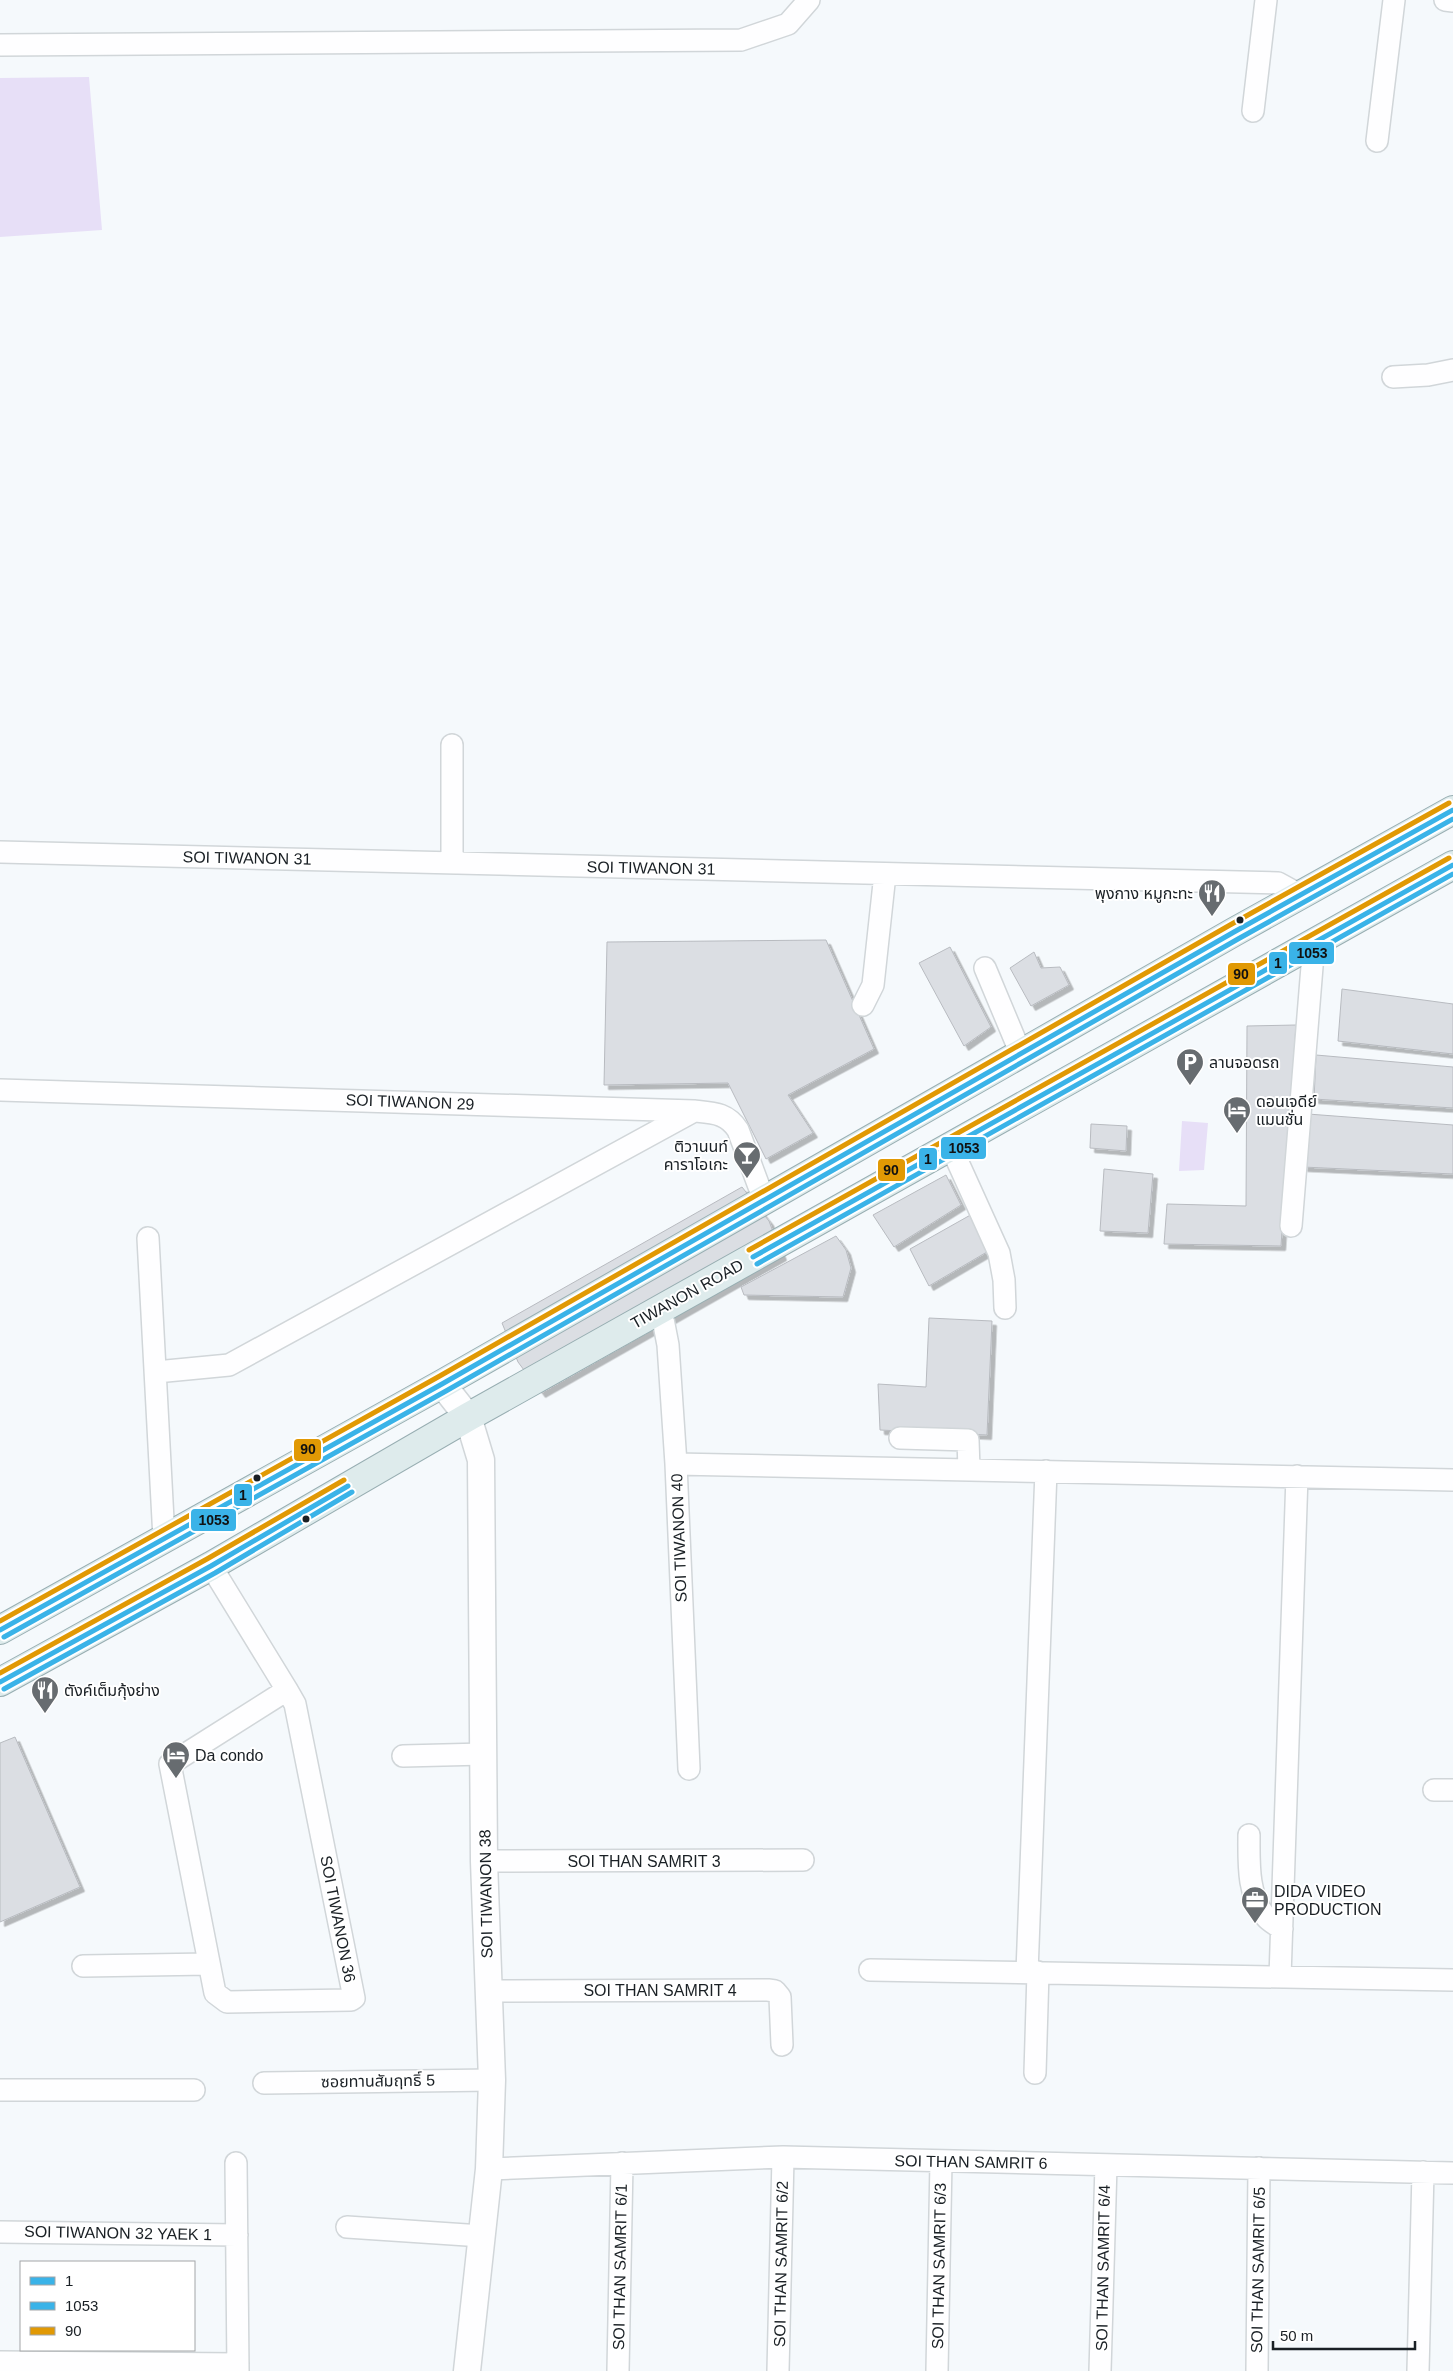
<svg xmlns="http://www.w3.org/2000/svg" width="1453" height="2371" font-family="Arial,'Noto Sans Thai',sans-serif">
  <defs>
    <filter id="shadow"><feDropShadow dx="4.5" dy="4.5" stdDeviation="0" flood-color="#0004"/></filter>
  </defs>
  <rect width="100%" height="100%" fill="#f5f9fc"/>
  <!-- green -->
  <path fill="#e7dff7" d="M 89,77 L 102,230 L 0,237 L 0,78 Z
    M 1182,1121 L 1208,1123 L 1204,1170 L 1179,1171 Z"/>
  <!-- building -->
  <path fill="#dbdee3" stroke="#b8bbc0" filter="url(#shadow)" d="M 826,940 L 874,1049 L 788,1095 L 813,1133 L 766,1159 L 728,1083 L 604,1085 L 607,942 Z
    M 950,947 L 991,1027 L 964,1046 L 919,963 Z
    M 1034,952 L 1041,968 L 1060,967 L 1069,985 L 1031,1006 L 1010,968 Z
    M 1342,989 L 1453,1004 L 1453,1054 L 1338,1041 Z
    M 1296,1025 L 1281,1246 L 1164,1244 L 1167,1204 L 1246,1206 L 1247,1026 Z
    M 1316,1055 L 1453,1067 L 1453,1108 L 1314,1099 Z
    M 1308,1114 L 1453,1125 L 1453,1174 L 1303,1167 Z
    M 1091,1124 L 1127,1126 L 1126,1151 L 1090,1148 Z
    M 1104,1169 L 1153,1174 L 1148,1233 L 1100,1231 Z
    M 946,1175 L 961,1205 L 894,1247 L 873,1215 Z
    M 742,1187 L 769,1221 L 782,1256 L 541,1393 L 518,1362 L 502,1323 Z
    M 974,1213 L 992,1249 L 929,1286 L 910,1249 Z
    M 836,1236 L 846,1250 L 851,1268 L 843,1297 L 744,1295 L 741,1287 Z
    M 929,1318 L 992,1321 L 987,1435 L 880,1430 L 878,1384 L 926,1387 Z
    M 15,1737 L 80,1887 L 0,1922 L 0,1743 Z"/>
  <g fill="none" stroke-linecap="round" stroke-linejoin="round">
    <!-- minor casing -->
    <g stroke="#d1d6d9" stroke-width="24">
      <path id="minor" d="M 1445,0 L 1453,1
        M 0,45 L 741,40 L 788,24 L 809,0
        M 1253,111 L 1266,0
        M 1377,141 L 1394,0
        M 1393,377 L 1428,375 L 1453,370
        M 0,852 L 1278,883 L 1300,895
        M 452,863 L 452,745
        M 985,968 L 1021,1054
        M 863,1005 L 873,985 L 885,874
        M 0,1090 L 694,1111 C 714,1113 727,1113 738,1130 L 764,1200
        M 951,1147 L 999,1253 L 1004,1280 L 1005,1308
        M 1291,1226 L 1314,942
        M 148,1238 L 164,1539
        M 661,1309 L 668,1345 L 676,1464 L 689,1769
        M 156,1372 L 229,1365 L 694,1111
        M 900,1438 L 968,1440 L 969,1469
        M 676,1464 L 1453,1480
        M 211,1566 L 287,1690 L 295,1704 L 354,1998 L 351,2000 L 227,2002 L 215,1993 L 170,1764 L 287,1690
        M 403,1756 L 484,1754
        M 1434,1790 L 1453,1790
        M 1249,1835 C 1249,1861 1247,1896 1266,1917 C 1270,1922 1277,1925 1282,1929
        M 484,1861 L 803,1860
        M 83,1966 L 209,1964
        M 870,1970 L 1453,1980
        M 1027,1972 L 1046,1471
        M 1280,1977 L 1297,1476
        M 489,1991 L 768,1990 L 775,1991 L 780,1997 L 782,2045
        M 1035,2073 L 1038,1972
        M 264,2083 L 492,2080
        M 0,2090 L 194,2090
        M 236,2163 L 238,2371
        M 489,2169 L 783,2157 L 1453,2173
        M 347,2227 L 482,2236
        M 0,2232 L 237,2235
        M 0,2362 L 238,2364
        M 618,2371 L 622,2163
        M 778,2371 L 783,2157
        M 937,2371 L 941,2161
        M 1100,2371 L 1106,2165
        M 1257,2371 L 1259,2168
        M 1418,2371 L 1423,2172"/>
    </g>
    <!-- tertiary casing -->
    <g stroke="#d1d6d9" stroke-width="29">
      <path id="tertiary" d="M 442,1384 L 468,1417 L 481,1460 L 484,1861 L 492,2080 L 489,2169 L 467,2371"/>
    </g>
    <!-- primary casing -->
    <g stroke="#98aeb2" stroke-width="30">
      <path id="primary" d="M 0,1630 L 442,1384 L 1234,932 L 1453,810
        M 0,1682 L 211,1566 L 468,1417 L 1453,865"/>
    </g>
    <!-- minor -->
    <use href="#minor" stroke="#fefeff" stroke-width="21"/>
    <!-- tertiary -->
    <use href="#tertiary" stroke="#fefeff" stroke-width="26"/>
    <!-- primary -->
    <use href="#primary" stroke="#deebec" stroke-width="28"/>
    <!-- bus-1 casing -->
    <g stroke="#fff" stroke-width="9">
      <path id="bus-1" d="M 753,1257 L 1453,865
        M 0,1630 L 442,1384 L 1234,932 L 1453,810
        M 0,1682 L 211,1566 L 348,1486"/>
    </g>
    <!-- bus-2 casing -->
    <g stroke="#fff" stroke-width="9">
      <path id="bus-2" d="M 757,1264 L 1453,874
        M 4,1637 L 446,1391 L 1238,939 L 1453,819
        M 4,1689 L 215,1573 L 352,1492"/>
    </g>
    <!-- bus-3 casing -->
    <g stroke="#fff" stroke-width="9">
      <path id="bus-3" d="M 749,1250 L 1449,858
        M 0,1621 L 438,1377 L 1230,925 L 1449,803
        M 0,1673 L 207,1559 L 344,1480"/>
    </g>
    <!-- bus-1 -->
    <use href="#bus-1" stroke="#3ab3e8" stroke-width="5"/>
    <!-- bus-2 -->
    <use href="#bus-2" stroke="#3ab3e8" stroke-width="5"/>
    <!-- bus-3 -->
    <use href="#bus-3" stroke="#e19904" stroke-width="5"/>
  </g>
  <!-- icons -->
  <defs>
    <g id="restaurant-pin" transform="scale(1.4375)"><path d="M0 17L-7.5 6A9.5 9.5 0 1 1 7.5 6Z" fill="#676c70" stroke="#fff"/><path d="M-5-6h1v4h1v-4h1v4h1v-4h1v5L-1.5 .5V6h-2V.5L-5-1ZM5-6V6H3V1.5H1.5Q1.5-4 5-6Z" fill="#fff"/></g>
    <g id="parking-pin" transform="scale(1.4375)"><path d="M0 17L-7.5 6A9.5 9.5 0 1 1 7.5 6Z" fill="#676c70" stroke="#fff"/><path d="M-3.5-5.5H1a3.5 3.5 0 0 1 0 7H-1V5.5H-3.5ZM-1-3.4V-.6H.8a1.4 1.4 0 0 0 0-2.8Z" fill="#fff"/></g>
    <g id="hotel-pin" transform="scale(1.4375)"><path d="M0 17L-7.5 6A9.5 9.5 0 1 1 7.5 6Z" fill="#676c70" stroke="#fff"/><path d="M-6-4.5h1.5V1H6V5H4.5V3h-9V5H-6ZM-4 0a1.8 1.8 0 1 1 3.6 0ZM.5 0V-2.5h3Q6-2.5 6 0Z" fill="#fff"/></g>
    <g id="bar-pin" transform="scale(1.4375)"><path d="M0 17L-7.5 6A9.5 9.5 0 1 1 7.5 6Z" fill="#676c70" stroke="#fff"/><path d="M-6-5H6L.8 .8V4.5H3.5V6h-7V4.5H-.8V.8Z" fill="#fff"/></g>
    <g id="office-pin" transform="scale(1.4375)"><path d="M0 17L-7.5 6A9.5 9.5 0 1 1 7.5 6Z" fill="#676c70" stroke="#fff"/><path d="M-6-3h4V-5.5h4V-3h4V5H-6ZM-1-4.5V-3h2v-1.5ZM-6 0V1H6V0Z" fill="#fff"/></g>
  </defs>
  <g fill-rule="evenodd">
    <use href="#restaurant-pin" x="1212" y="893"/>
    <use href="#parking-pin" x="1190" y="1062"/>
    <use href="#hotel-pin" x="1237" y="1110"/>
    <use href="#bar-pin" x="747" y="1155"/>
    <use href="#restaurant-pin" x="45" y="1690"/>
    <use href="#hotel-pin" x="176" y="1755"/>
    <use href="#office-pin" x="1255" y="1900"/>
  </g>
  <!-- markers -->
  <g fill="#1a2025" stroke="#fff" stroke-width="2">
    <circle cx="1240" cy="920" r="4.5"/>
    <circle cx="257" cy="1478" r="4.5"/>
    <circle cx="306" cy="1519" r="4.5"/>
  </g>
  <g text-anchor="middle" dominant-baseline="central" stroke-width="4" stroke-linejoin="round" paint-order="stroke">
    <!-- street labels -->
    <g font-size="16" fill="#1a2025" stroke="#fff">
      <text transform="translate(247 858) rotate(1)">SOI TIWANON 31</text>
      <text transform="translate(651 868) rotate(1)">SOI TIWANON 31</text>
      <text transform="translate(410 1102) rotate(2)">SOI TIWANON 29</text>
      <text transform="translate(687 1294) rotate(-29)">TIWANON ROAD</text>
      <text transform="translate(679 1538) rotate(-92)">SOI TIWANON 40</text>
      <text x="644" y="1861">SOI THAN SAMRIT 3</text>
      <text transform="translate(486 1894) rotate(-91)">SOI TIWANON 38</text>
      <text transform="translate(338 1919) rotate(79)">SOI TIWANON 36</text>
      <text x="660" y="1990">SOI THAN SAMRIT 4</text>
      <text transform="translate(378 2081) rotate(-1)">ซอยทานสัมฤทธิ์ 5</text>
      <text transform="translate(971 2162) rotate(1)">SOI THAN SAMRIT 6</text>
      <text transform="translate(118 2233) rotate(1)">SOI TIWANON 32 YAEK 1</text>
      <text transform="translate(781 2264) rotate(-89)">SOI THAN SAMRIT 6/2</text>
      <text transform="translate(939 2266) rotate(-89)">SOI THAN SAMRIT 6/3</text>
      <text transform="translate(620 2267) rotate(-89)">SOI THAN SAMRIT 6/1</text>
      <text transform="translate(1103 2268) rotate(-89)">SOI THAN SAMRIT 6/4</text>
      <text transform="translate(1258 2270) rotate(-89)">SOI THAN SAMRIT 6/5</text>
    </g>
    <!-- poi labels -->
    <g font-size="16" fill="#1a2025" stroke="#fff" text-anchor="start">
      <text x="1193" y="893" text-anchor="end">พุงกาง หมูกะทะ</text>
      <text x="1209" y="1062">ลานจอดรถ</text>
      <text x="1256" y="1101">ดอนเจดีย์<tspan x="1256" dy="18">แมนชั่น</tspan></text>
      <text x="728" y="1146" text-anchor="end">ติวานนท์<tspan x="728" dy="18">คาราโอเกะ</tspan></text>
      <text x="64" y="1690">ตังค์เต็มกุ้งย่าง</text>
      <text x="195" y="1755">Da condo</text>
      <text x="1274" y="1891">DIDA VIDEO<tspan x="1274" dy="18">PRODUCTION</tspan></text>
    </g>
  </g>
  <g stroke="#fff" stroke-width="2">
    <rect x="1288" y="941" width="47" height="24" rx="5" fill="#3ab3e8"/>
    <rect x="1268" y="951" width="20" height="24" rx="5" fill="#3ab3e8"/>
    <rect x="1227" y="962" width="29" height="24" rx="5" fill="#e19904"/>
    <rect x="940" y="1136" width="47" height="24" rx="5" fill="#3ab3e8"/>
    <rect x="918" y="1147" width="20" height="24" rx="5" fill="#3ab3e8"/>
    <rect x="877" y="1158" width="29" height="24" rx="5" fill="#e19904"/>
    <rect x="293" y="1438" width="29" height="24" rx="5" fill="#e19904"/>
    <rect x="233" y="1483" width="20" height="24" rx="5" fill="#3ab3e8"/>
    <rect x="190" y="1508" width="47" height="24" rx="5" fill="#3ab3e8"/>
  </g>
  <g font-size="14" text-anchor="middle" font-weight="bold" fill="#111">
    <text x="1312" y="958">1053</text>
    <text x="1278" y="968">1</text>
    <text x="1241" y="979">90</text>
    <text x="964" y="1153">1053</text>
    <text x="928" y="1164">1</text>
    <text x="891" y="1175">90</text>
    <text x="308" y="1454">90</text>
    <text x="243" y="1500">1</text>
    <text x="214" y="1525">1053</text>
  </g>
  <!-- legend -->
  <rect x="20" y="2261" width="175" height="90" fill="#ffffff" stroke="#a3a6a8"/>
  <rect x="30" y="2277" width="25" height="8" fill="#3ab3e8" stroke="#a3a6a8"/>
  <text x="65" y="2286" font-size="15" fill="#1a2025">1</text>
  <rect x="30" y="2302" width="25" height="8" fill="#3ab3e8" stroke="#a3a6a8"/>
  <text x="65" y="2311" font-size="15" fill="#1a2025">1053</text>
  <rect x="30" y="2327" width="25" height="8" fill="#e19904" stroke="#a3a6a8"/>
  <text x="65" y="2336" font-size="15" fill="#1a2025">90</text>
  <!-- scale -->
  <path d="M1273 2341v8h142v-8" fill="none" stroke="#1a2025" stroke-width="2.5"/>
  <text x="1280" y="2341" font-size="15" fill="#1a2025" stroke="#ffffff" stroke-width="4" paint-order="stroke">50 m</text>
</svg>
